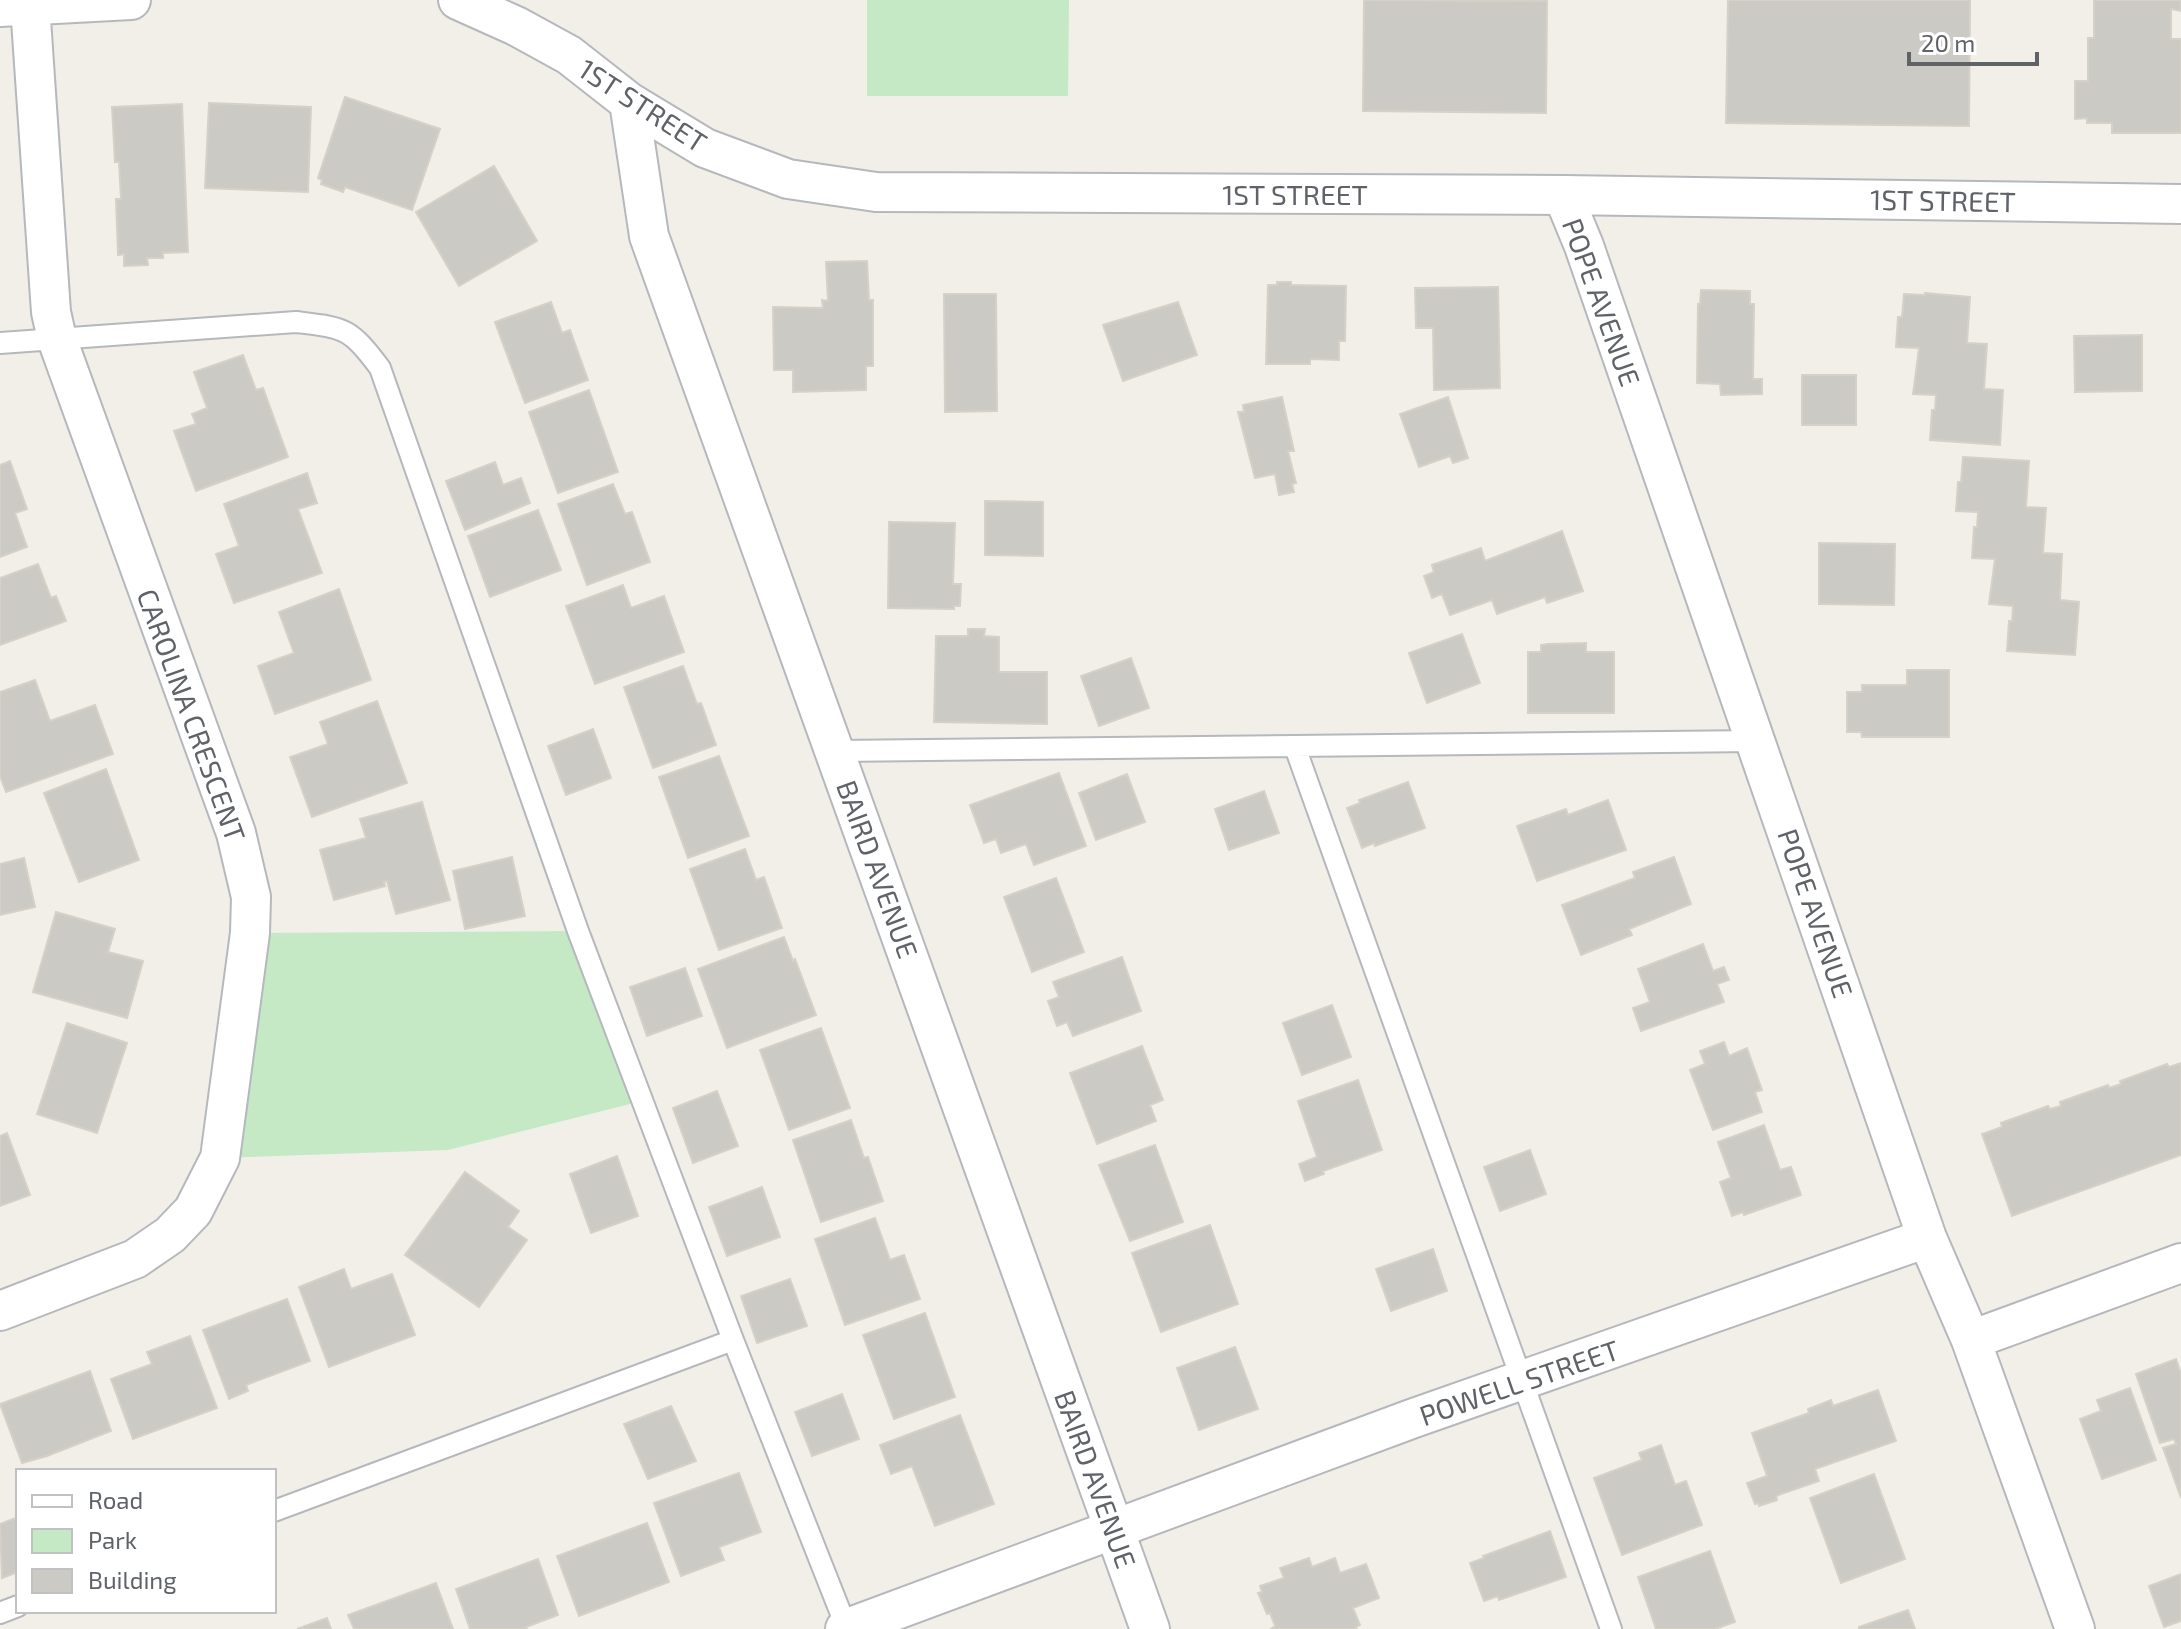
<svg xmlns="http://www.w3.org/2000/svg" width="2181" height="1629" font-family="'Exo 2',sans-serif">
  <rect width="100%" height="100%" fill="#f1efe8"/>
  <!-- green -->
  <path fill="#c5e8c5" d="M 867,0 L 1069,0 L 1068,96 L 867,96 Z
    M 578,931 L 642,1101 L 448,1150 L 220,1158 L 250,933 Z"/>
  <!-- building -->
  <path fill="#cccac5" stroke="#d6d1c6" stroke-width="2" d="M 1364,0 L 1547,1 L 1546,113 L 1363,111 Z
    M 1728,0 L 1970,0 L 1969,126 L 1726,123 Z
    M 2094,0 L 2181,0 L 2181,11 L 2171,9 L 2171,39 L 2181,39 L 2181,133 L 2112,133 L 2112,123 L 2087,123 L 2087,118 L 2075,119 L 2075,81 L 2088,81 L 2088,38 L 2094,38 Z
    M 345,97 L 440,129 L 412,210 L 345,187 L 343,192 L 321,184 L 322,180 L 318,178 Z
    M 209,103 L 311,107 L 308,192 L 205,188 Z
    M 182,104 L 188,252 L 163,253 L 163,258 L 147,258 L 148,265 L 124,266 L 124,254 L 118,255 L 116,199 L 121,199 L 119,162 L 115,162 L 112,107 Z
    M 494,166 L 537,241 L 459,286 L 416,212 Z
    M 867,261 L 869,300 L 873,300 L 873,366 L 866,366 L 866,390 L 793,392 L 793,370 L 774,370 L 773,307 L 823,308 L 822,300 L 828,301 L 826,262 Z
    M 1277,282 L 1291,282 L 1291,285 L 1346,286 L 1345,341 L 1339,341 L 1339,360 L 1310,359 L 1310,364 L 1266,364 L 1268,285 L 1277,285 Z
    M 1498,287 L 1500,388 L 1434,390 L 1433,328 L 1416,328 L 1415,288 Z
    M 1701,290 L 1750,291 L 1750,304 L 1754,304 L 1753,379 L 1762,379 L 1762,394 L 1721,395 L 1720,384 L 1697,383 L 1698,304 L 1700,304 Z
    M 1925,293 L 1970,297 L 1967,343 L 1987,344 L 1984,389 L 2003,390 L 2000,445 L 1930,440 L 1932,410 L 1935,410 L 1936,395 L 1913,394 L 1919,348 L 1896,347 L 1898,317 L 1902,317 L 1904,294 L 1925,295 Z
    M 944,294 L 996,294 L 997,411 L 945,412 Z
    M 551,302 L 562,333 L 570,330 L 588,380 L 525,403 L 495,322 Z
    M 1178,302 L 1197,355 L 1123,381 L 1103,325 Z
    M 2142,335 L 2142,391 L 2075,392 L 2074,336 Z
    M 243,355 L 256,390 L 263,388 L 288,457 L 196,491 L 174,431 L 196,424 L 192,414 L 207,408 L 194,372 Z
    M 1802,375 L 1856,375 L 1856,425 L 1802,425 Z
    M 589,390 L 618,472 L 558,493 L 529,412 Z
    M 1282,397 L 1294,451 L 1288,451 L 1296,483 L 1292,484 L 1294,492 L 1279,495 L 1275,474 L 1255,478 L 1238,412 L 1244,412 L 1243,405 Z
    M 1448,397 L 1468,458 L 1453,463 L 1450,456 L 1419,467 L 1400,414 Z
    M 1963,457 L 2029,461 L 2026,507 L 2046,508 L 2043,553 L 2062,554 L 2060,600 L 2079,602 L 2075,655 L 2007,651 L 2009,621 L 2012,621 L 2013,606 L 1989,604 L 1995,559 L 1972,558 L 1974,527 L 1977,527 L 1978,512 L 1956,511 L 1958,482 L 1961,482 Z
    M 10,461 L 27,509 L 15,513 L 27,547 L 0,557 L 0,465 Z
    M 495,462 L 503,485 L 521,478 L 530,503 L 465,530 L 446,481 Z
    M 307,473 L 317,503 L 298,509 L 322,573 L 234,603 L 216,554 L 239,546 L 224,504 Z
    M 613,484 L 625,514 L 632,512 L 650,562 L 587,585 L 558,504 Z
    M 985,501 L 1043,502 L 1043,556 L 985,555 Z
    M 538,510 L 561,570 L 490,597 L 468,536 Z
    M 889,522 L 955,523 L 953,584 L 961,584 L 960,606 L 954,606 L 954,609 L 888,608 Z
    M 1562,531 L 1583,591 L 1547,603 L 1545,597 L 1497,614 L 1492,600 L 1450,615 L 1442,594 L 1432,598 L 1424,576 L 1434,572 L 1432,565 L 1481,548 L 1485,561 Z
    M 1819,543 L 1895,544 L 1894,605 L 1819,604 Z
    M 38,564 L 51,598 L 56,596 L 66,621 L 0,645 L 0,578 Z
    M 623,585 L 631,608 L 664,596 L 684,652 L 595,684 L 566,606 Z
    M 339,589 L 371,680 L 275,714 L 258,666 L 294,653 L 279,612 Z
    M 968,629 L 985,629 L 984,636 L 999,637 L 999,672 L 1047,672 L 1047,724 L 934,722 L 936,636 L 968,636 Z
    M 1462,634 L 1480,683 L 1427,703 L 1409,653 Z
    M 1586,643 L 1586,652 L 1614,652 L 1614,713 L 1528,713 L 1528,652 L 1541,652 L 1541,645 L 1548,644 Z
    M 1131,658 L 1149,708 L 1099,726 L 1081,676 Z
    M 683,666 L 697,704 L 701,703 L 716,745 L 653,768 L 624,687 Z
    M 1907,670 L 1949,670 L 1949,737 L 1862,737 L 1861,732 L 1847,732 L 1847,692 L 1862,692 L 1862,685 L 1907,685 Z
    M 35,680 L 50,721 L 95,705 L 113,754 L 6,792 L 0,776 L 0,692 Z
    M 377,701 L 407,783 L 312,817 L 290,757 L 328,744 L 320,722 Z
    M 593,729 L 611,778 L 566,795 L 548,746 Z
    M 719,756 L 749,836 L 688,858 L 659,777 Z
    M 106,769 L 139,860 L 79,882 L 44,793 Z
    M 1059,773 L 1086,846 L 1034,865 L 1026,844 L 1001,853 L 996,839 L 984,843 L 970,805 Z
    M 1127,774 L 1145,822 L 1096,840 L 1079,793 Z
    M 1408,782 L 1425,828 L 1375,846 L 1374,843 L 1362,848 L 1347,808 L 1360,803 L 1359,800 Z
    M 1264,791 L 1279,833 L 1229,850 L 1215,809 Z
    M 1608,800 L 1626,850 L 1537,881 L 1517,826 L 1566,809 L 1568,815 Z
    M 422,802 L 450,900 L 396,914 L 387,881 L 384,882 L 385,886 L 334,900 L 320,850 L 366,838 L 360,819 Z
    M 745,849 L 756,880 L 764,877 L 782,928 L 719,950 L 690,869 Z
    M 512,857 L 525,916 L 465,929 L 453,871 Z
    M 1674,857 L 1691,904 L 1629,929 L 1632,935 L 1581,955 L 1562,905 L 1635,878 L 1633,872 Z
    M 24,858 L 35,907 L 0,915 L 0,864 Z
    M 1056,878 L 1084,952 L 1032,972 L 1004,897 Z
    M 56,912 L 115,929 L 108,952 L 143,961 L 127,1018 L 33,992 Z
    M 784,937 L 793,961 L 795,959 L 816,1015 L 727,1048 L 698,969 Z
    M 1703,944 L 1713,971 L 1724,967 L 1729,980 L 1717,984 L 1724,1002 L 1641,1031 L 1633,1008 L 1650,1002 L 1638,969 Z
    M 1122,957 L 1141,1011 L 1073,1036 L 1067,1022 L 1057,1026 L 1048,1001 L 1059,997 L 1053,982 Z
    M 685,968 L 702,1016 L 647,1036 L 630,987 Z
    M 1332,1005 L 1351,1057 L 1302,1075 L 1283,1023 Z
    M 67,1023 L 127,1043 L 97,1133 L 37,1114 Z
    M 821,1028 L 850,1108 L 789,1130 L 760,1050 Z
    M 1724,1042 L 1729,1056 L 1747,1048 L 1762,1090 L 1755,1092 L 1762,1112 L 1713,1130 L 1690,1070 L 1705,1064 L 1700,1051 Z
    M 1142,1046 L 1163,1100 L 1150,1105 L 1156,1121 L 1097,1144 L 1070,1073 Z
    M 2181,1063 L 2181,1155 L 2012,1216 L 1982,1134 L 2002,1127 L 2001,1123 L 2048,1106 L 2050,1109 L 2061,1106 L 2060,1102 L 2108,1085 L 2109,1088 L 2121,1084 L 2120,1081 L 2167,1064 L 2169,1067 Z
    M 1358,1080 L 1382,1150 L 1323,1171 L 1324,1174 L 1305,1181 L 1299,1164 L 1317,1157 L 1298,1101 Z
    M 717,1091 L 738,1146 L 693,1163 L 673,1108 Z
    M 851,1120 L 864,1158 L 868,1157 L 883,1201 L 821,1222 L 793,1140 Z
    M 1764,1125 L 1780,1170 L 1791,1167 L 1801,1195 L 1744,1215 L 1743,1212 L 1732,1216 L 1720,1182 L 1731,1178 L 1718,1142 Z
    M 7,1133 L 30,1195 L 0,1206 L 0,1136 Z
    M 1155,1145 L 1183,1222 L 1130,1241 L 1099,1165 Z
    M 1530,1150 L 1546,1194 L 1500,1211 L 1484,1167 Z
    M 617,1156 L 638,1216 L 591,1233 L 570,1174 Z
    M 465,1172 L 519,1211 L 508,1227 L 527,1240 L 479,1307 L 405,1255 Z
    M 762,1187 L 780,1237 L 727,1256 L 709,1207 Z
    M 875,1218 L 890,1260 L 904,1255 L 920,1299 L 845,1325 L 815,1239 Z
    M 1210,1225 L 1238,1304 L 1161,1332 L 1132,1253 Z
    M 1433,1249 L 1447,1291 L 1391,1311 L 1376,1269 Z
    M 344,1269 L 351,1289 L 392,1274 L 415,1335 L 329,1367 L 299,1287 Z
    M 790,1279 L 807,1326 L 757,1343 L 741,1296 Z
    M 287,1299 L 310,1361 L 246,1385 L 248,1391 L 229,1399 L 203,1330 Z
    M 925,1313 L 955,1397 L 894,1419 L 863,1335 Z
    M 190,1336 L 217,1408 L 133,1439 L 111,1379 L 152,1364 L 147,1352 Z
    M 1235,1347 L 1258,1409 L 1199,1430 L 1177,1368 Z
    M 2176,1359 L 2181,1374 L 2181,1498 L 2163,1448 L 2176,1444 L 2174,1439 L 2160,1443 L 2136,1374 Z
    M 90,1371 L 111,1431 L 47,1456 L 22,1463 L 0,1404 Z
    M 2130,1388 L 2156,1460 L 2102,1479 L 2080,1419 L 2101,1411 L 2097,1400 Z
    M 1878,1390 L 1896,1441 L 1815,1469 L 1819,1481 L 1776,1496 L 1777,1500 L 1759,1506 L 1758,1503 L 1755,1504 L 1747,1483 L 1767,1476 L 1752,1433 L 1809,1413 L 1808,1409 L 1831,1400 L 1833,1406 Z
    M 842,1394 L 859,1439 L 812,1456 L 795,1412 Z
    M 671,1406 L 696,1461 L 648,1479 L 624,1424 Z
    M 960,1415 L 994,1504 L 935,1526 L 912,1466 L 891,1474 L 880,1445 Z
    M 1661,1445 L 1675,1485 L 1686,1481 L 1702,1525 L 1622,1555 L 1594,1478 L 1642,1460 L 1639,1453 Z
    M 739,1473 L 761,1532 L 719,1547 L 724,1560 L 681,1576 L 654,1503 Z
    M 1874,1474 L 1905,1559 L 1841,1583 L 1810,1498 Z
    M 18,1517 L 18,1572 L 2,1578 L 0,1524 Z
    M 647,1523 L 669,1582 L 579,1616 L 557,1556 Z
    M 1550,1531 L 1566,1577 L 1499,1600 L 1498,1596 L 1484,1601 L 1470,1563 L 1484,1558 L 1483,1556 Z
    M 1710,1551 L 1735,1622 L 1715,1629 L 1656,1629 L 1638,1577 Z
    M 1309,1558 L 1312,1567 L 1335,1558 L 1340,1573 L 1366,1564 L 1379,1598 L 1353,1608 L 1360,1625 L 1356,1627 L 1357,1629 L 1271,1629 L 1275,1626 L 1270,1613 L 1267,1614 L 1258,1593 L 1262,1592 L 1260,1586 L 1284,1578 L 1280,1568 Z
    M 538,1559 L 558,1615 L 526,1627 L 527,1629 L 470,1629 L 456,1589 Z
    M 2181,1574 L 2181,1621 L 2164,1627 L 2149,1586 Z
    M 436,1583 L 453,1629 L 354,1629 L 348,1615 Z
    M 1908,1610 L 1915,1629 L 1859,1629 L 1859,1627 Z
    M 327,1618 L 331,1629 L 297,1629 Z"/>
  <g fill="none" stroke-linecap="round" stroke-linejoin="round">
    <!-- lane casing -->
    <g stroke="#b5b8bc" stroke-width="24">
      <path id="lane" d="M 0,343 L 296,322 C 345,328 349,327 380,368 L 578,931 L 733,1340 L 847,1629
        M 1295,747 L 1611,1629
        M 836,751 L 1756,741
        M 274,1511 L 733,1340
        M 0,1613 L 18,1606"/>
    </g>
    <!-- street casing -->
    <g stroke="#b5b8bc" stroke-width="42">
      <path id="street" d="M 458,0 L 516,26 L 569,55 L 629,102 L 705,148 L 788,179 L 876,192 L 1563,195 L 2181,204
        M 0,7 L 131,0
        M 629,102 L 649,236 L 1150,1629
        M 1563,195 L 1584,246 L 1927,1238 L 1971,1340 L 2075,1629
        M 0,1311 L 135,1259 L 170,1235 L 193,1211 L 220,1158 L 250,933 L 251,897 L 236,833 L 57,339 L 51,312 L 30,5
        M 1971,1340 L 2181,1263
        M 845,1629 L 1414,1418 L 1927,1238"/>
    </g>
    <!-- lane -->
    <use href="#lane" stroke="#fff" stroke-width="20"/>
    <!-- street -->
    <use href="#street" stroke="#fff" stroke-width="38"/>
  </g>
  <g text-anchor="middle" dominant-baseline="central" stroke-width="6" stroke-linejoin="round" paint-order="stroke">
    <!-- street labels -->
    <g font-size="28" fill="#5f6368" stroke="#fff">
      <text transform="translate(643 105) rotate(33)">1ST STREET</text>
      <text x="1295" y="194">1ST STREET</text>
      <text transform="translate(1943 200) rotate(1)">1ST STREET</text>
      <text transform="translate(1602 302) rotate(70)">POPE AVENUE</text>
      <text transform="translate(192 715) rotate(70)">CAROLINA CRESCENT</text>
      <text transform="translate(878 869) rotate(70)">BAIRD AVENUE</text>
      <text transform="translate(1816 913) rotate(71)">POPE AVENUE</text>
      <text transform="translate(1519 1382) rotate(-19)">POWELL STREET</text>
      <text transform="translate(1096 1479) rotate(70)">BAIRD AVENUE</text>
    </g>
  </g>
  <!-- legend -->
  <rect x="16" y="1469" width="260" height="144" fill="#ffffff" stroke="#bfc1c3" stroke-width="2"/>
  <rect x="32" y="1495" width="40" height="12" fill="#ffffff" stroke="#bfc1c3" stroke-width="2"/>
  <text x="88" y="1509" font-size="24" fill="#5f6368">Road</text>
  <rect x="32" y="1529" width="40" height="24" fill="#c5e8c5" stroke="#bfc1c3" stroke-width="2"/>
  <text x="88" y="1549" font-size="24" fill="#5f6368">Park</text>
  <rect x="32" y="1569" width="40" height="24" fill="#cccac5" stroke="#bfc1c3" stroke-width="2"/>
  <text x="88" y="1589" font-size="24" fill="#5f6368">Building</text>
  <!-- scale -->
  <path d="M1909 52v12h128v-12" fill="none" stroke="#5f6368" stroke-width="4"/>
  <text x="1921" y="52" font-size="24" fill="#5f6368" stroke="#ffffff" stroke-width="6" paint-order="stroke">20 m</text>
</svg>
